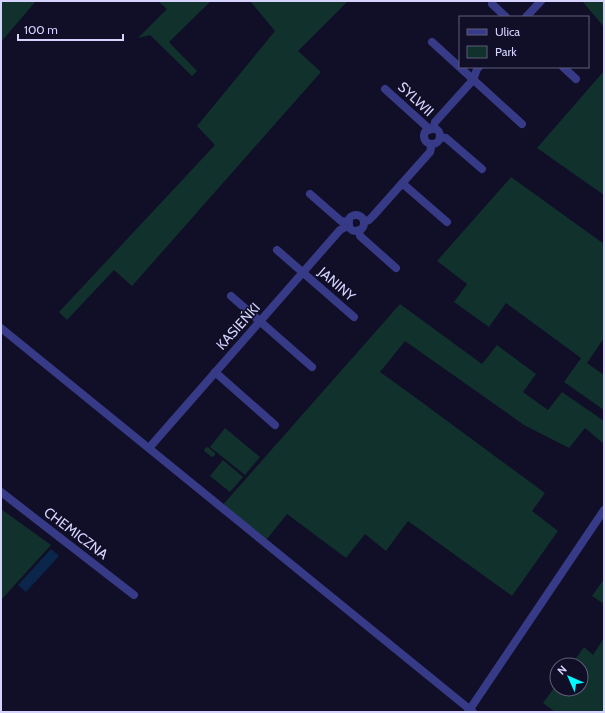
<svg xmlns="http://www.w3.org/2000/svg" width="605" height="713" font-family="Cabin,sans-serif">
  <rect width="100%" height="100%" fill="#110e27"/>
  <!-- green -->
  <path fill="#11312d" d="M 1,1 L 36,1 L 1,42 Z
    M 160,1 L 211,1 L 169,42 L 197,71 L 192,76 L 150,35 L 138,38 L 167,9 L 159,2 Z
    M 250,1 L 348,1 L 298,51 L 321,72 L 132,286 L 114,270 L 67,320 L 59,312 L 215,145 L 197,126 L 275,31 Z
    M 582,1 L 604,1 L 604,27 Z
    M 604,71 L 604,195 L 537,148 Z
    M 511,177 L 604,244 L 604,338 L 587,363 L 604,375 L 604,410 L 564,382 L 581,358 L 506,303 L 489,327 L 454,302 L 467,284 L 437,261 Z
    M 400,304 L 482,364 L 497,345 L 536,374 L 523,392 L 548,410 L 562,392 L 604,421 L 604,444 L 585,428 L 569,448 L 524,425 L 405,341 L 380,372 L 412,395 L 545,493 L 532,511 L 558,531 L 512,596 L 408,521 L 386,551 L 365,534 L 346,558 L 287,514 L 267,539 L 263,542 L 221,507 Z
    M 225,428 L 260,457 L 245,475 L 210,447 Z
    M 208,447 L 215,453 L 215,455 L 213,457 L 212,457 L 204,451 L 205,448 Z
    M 223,460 L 243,477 L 230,492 L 210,476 Z
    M 1,509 L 51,545 L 1,600 Z
    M 604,579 L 604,604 L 592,596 Z
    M 604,638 L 604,712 L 555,712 L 543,703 L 557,684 L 557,689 L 581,689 L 581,665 L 571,665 L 584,647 L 593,655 Z"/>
  <!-- water -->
  <path fill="#0a264a" d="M 51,549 L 59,556 L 26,592 L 18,585 Z"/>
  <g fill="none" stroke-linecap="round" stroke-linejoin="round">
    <!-- minor -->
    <path stroke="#373b87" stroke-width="8" d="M 492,4 L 506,17
      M 526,17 L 541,1
      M 432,42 L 522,124
      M 563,67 L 576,79
      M 385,89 L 426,126 L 429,130
      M424 136a8 8 0 1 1 16 0a8 8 0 1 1-16 0Z
      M 433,129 L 435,122 L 473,80 L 477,69 L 479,67
      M 440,137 L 446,138 L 482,169
      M 402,183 L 447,222
      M 310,194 L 341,221 L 349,222
      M348 223a8 8 0 1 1 16 0a8 8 0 1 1-16 0Z
      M 364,222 L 369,220 L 373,216 L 430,152 L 432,144
      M 359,230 L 360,236 L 396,268
      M 277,250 L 354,317
      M 231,296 L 312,367
      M 1,328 L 473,712
      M 215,372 L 275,425
      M 149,448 L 340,230 L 349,225
      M 1,492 L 134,595
      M 468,712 L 604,510"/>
  </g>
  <g text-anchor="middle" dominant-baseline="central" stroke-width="3" stroke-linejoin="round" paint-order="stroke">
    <!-- street labels -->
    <g font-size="14" fill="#d6d4ff" stroke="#110e27">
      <text transform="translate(416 99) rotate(43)">SYLWII</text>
      <text transform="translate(337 284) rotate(41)">JANINY</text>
      <text transform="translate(238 326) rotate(-48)">KASIEŃKI</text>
      <text transform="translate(76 533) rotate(37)">CHEMICZNA</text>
    </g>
  </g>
  <!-- border -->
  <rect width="605" height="713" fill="none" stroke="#d6d4ff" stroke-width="4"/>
  <!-- legend -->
  <rect x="459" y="16" width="130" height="52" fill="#110e27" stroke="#605d7d"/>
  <rect x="467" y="29" width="20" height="6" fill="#373b87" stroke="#605d7d"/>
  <text x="495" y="36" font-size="12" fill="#d6d4ff">Ulica</text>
  <rect x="467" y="46" width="20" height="12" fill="#11312d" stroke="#605d7d"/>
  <text x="495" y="56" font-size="12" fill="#d6d4ff">Park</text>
  <!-- north arrow -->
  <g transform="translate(569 677) rotate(315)"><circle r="19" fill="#110e27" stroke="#605d7d"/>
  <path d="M0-3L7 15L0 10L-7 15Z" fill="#00faff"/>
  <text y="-6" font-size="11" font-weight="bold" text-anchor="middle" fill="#d6d4ff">N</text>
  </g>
  <!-- scale -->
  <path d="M18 34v6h105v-6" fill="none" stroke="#d6d4ff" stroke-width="2"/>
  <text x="24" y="34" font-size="12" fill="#d6d4ff" stroke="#110e27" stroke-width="3" paint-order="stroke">100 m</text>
</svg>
